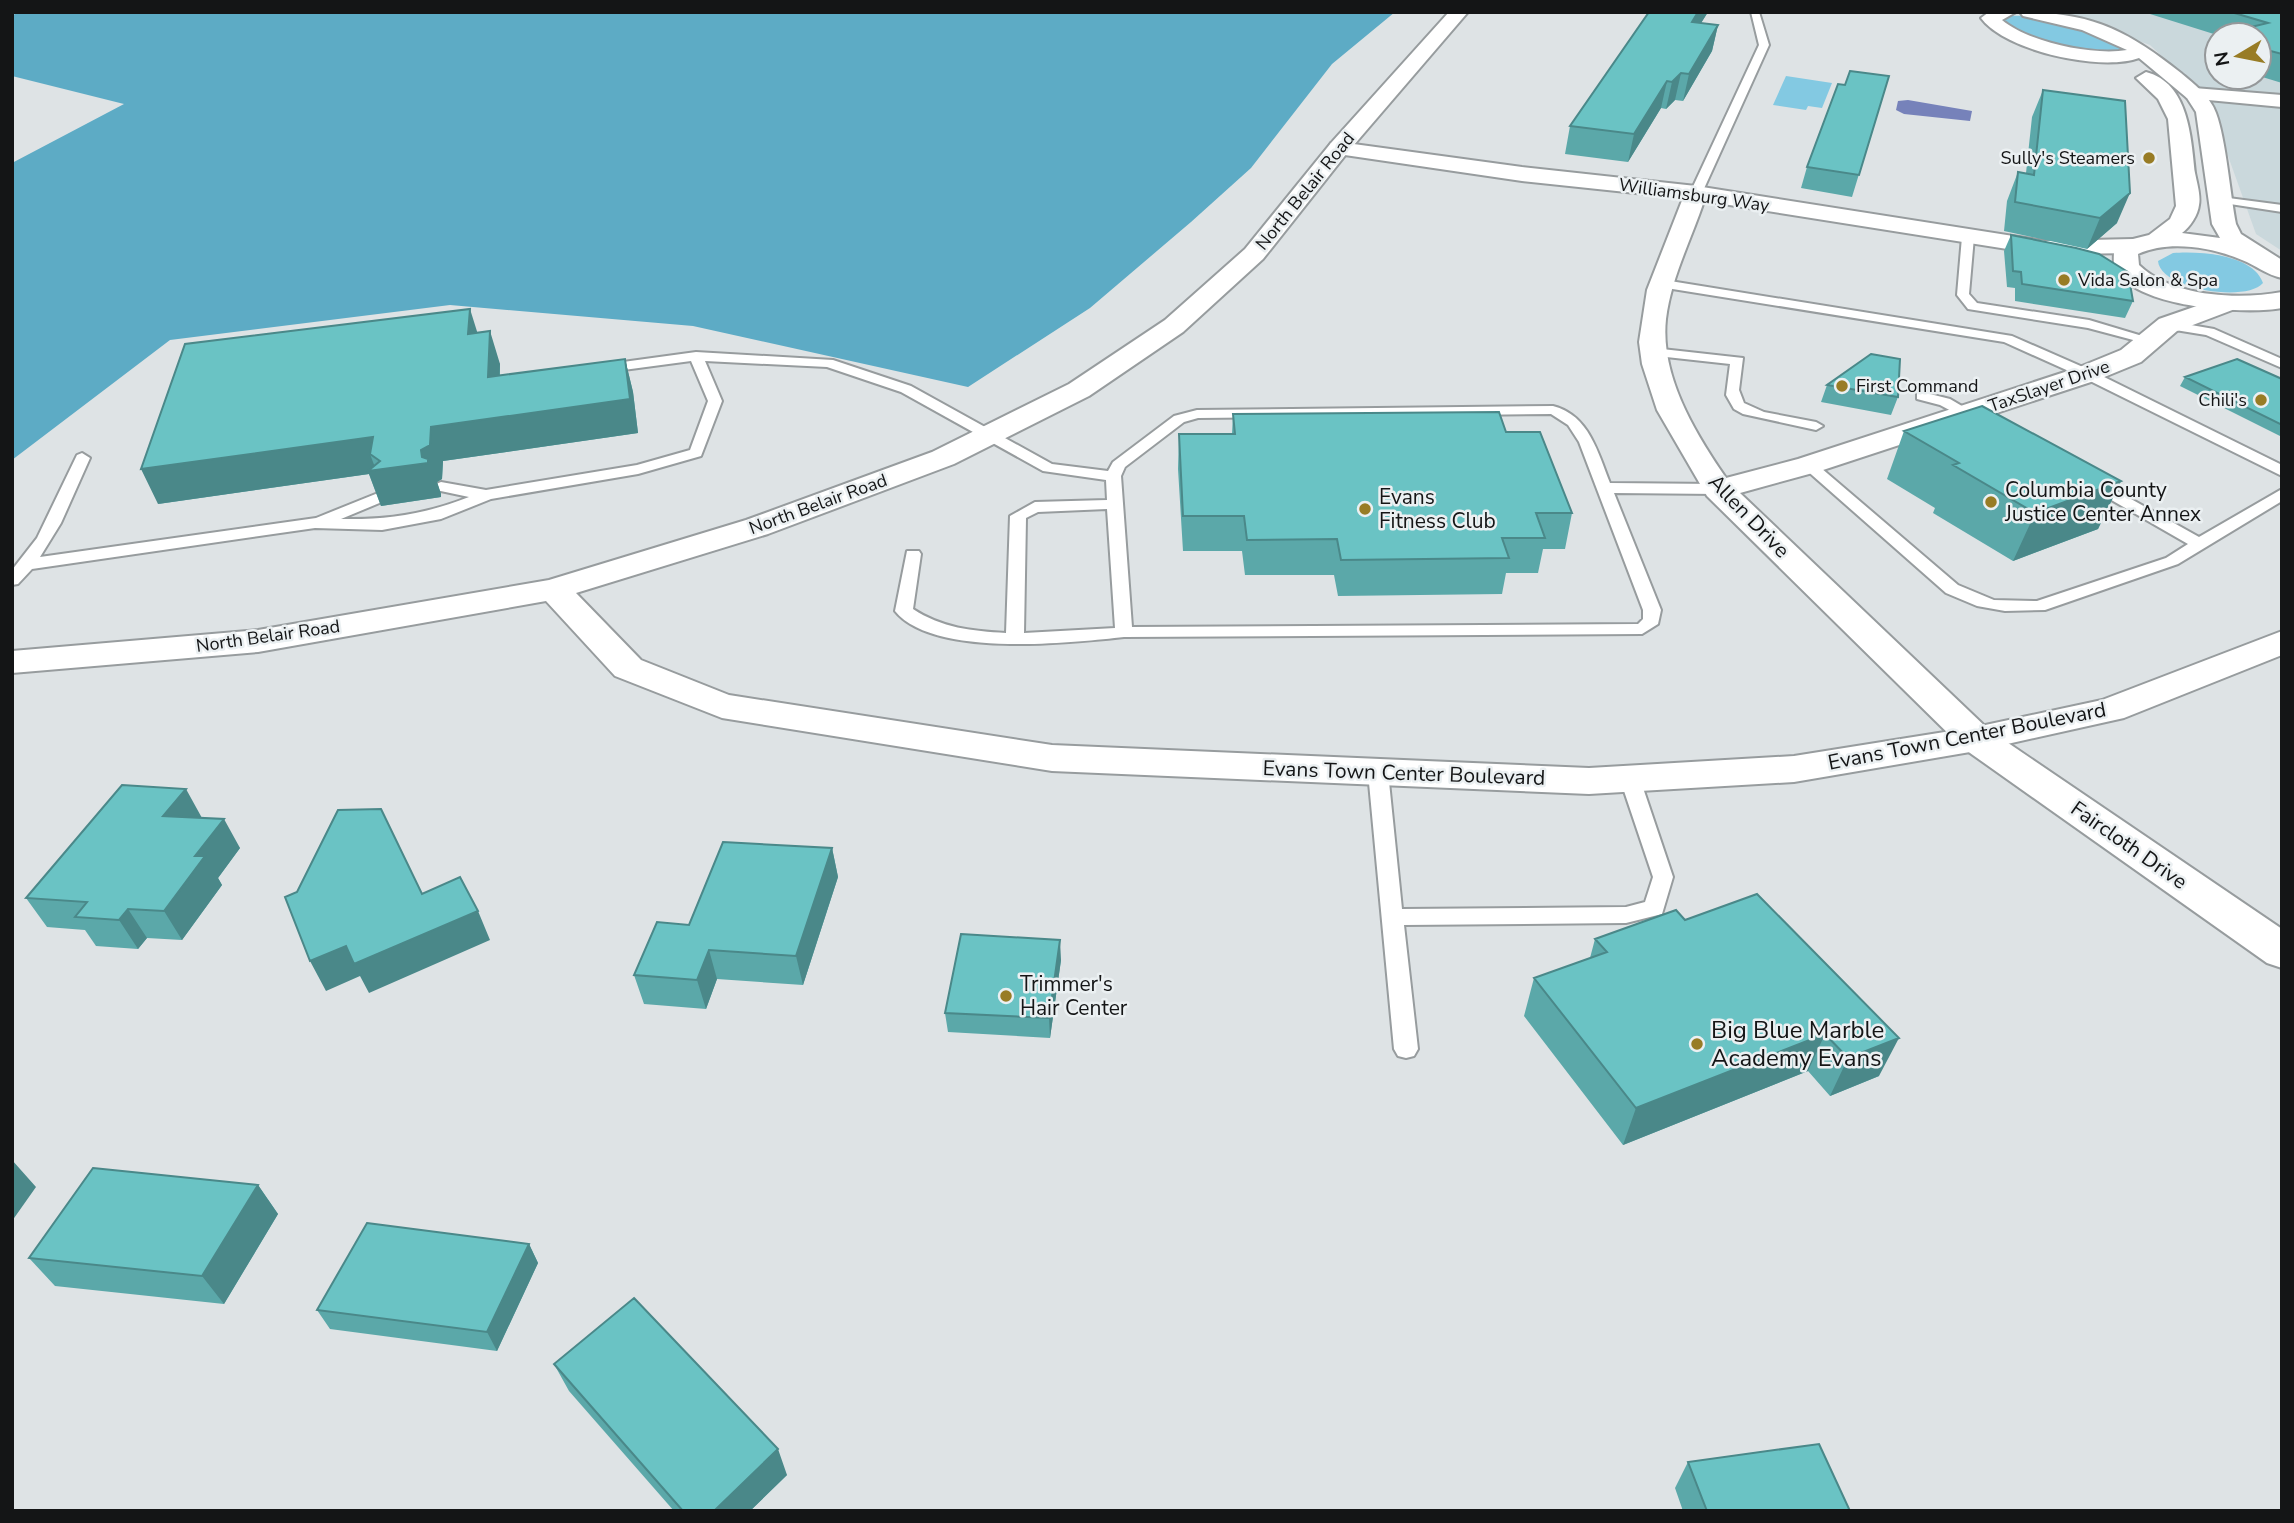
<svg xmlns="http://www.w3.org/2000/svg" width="2294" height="1523" font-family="'Nunito Sans',sans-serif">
  <rect width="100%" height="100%" fill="#dee3e5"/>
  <!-- built -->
  <path fill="#cad8dc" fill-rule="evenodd" d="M 2058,12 L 2282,12 L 2282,251 L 2256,234 L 2208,100 L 2150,45 ZM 2217,35 L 2259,35 L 2259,77 L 2217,77 Z"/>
  <!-- green -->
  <path fill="#83c9e2" d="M 2012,16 C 2044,13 2103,31 2129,49 C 2109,68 2034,35 2010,27 L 2003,20 Z
    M 1786,76 L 1832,83 L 1822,108 L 1808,106 L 1806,110 L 1773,105 Z
    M 2173,253 C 2199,251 2253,254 2263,283 C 2246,303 2160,289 2158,261 Z"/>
  <!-- forest -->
  <path fill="#5dabc5" d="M 22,12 L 1395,12 L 1332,64 L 1251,168 L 1191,222 L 1090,308 L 968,387 L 693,326 L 450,305 L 170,340 L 12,460 L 12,163 L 124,104 L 12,76 L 12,15 Z"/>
  <!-- water -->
  <path fill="#7682ba" d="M 1908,100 L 1972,111 L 1970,121 L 1904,114 L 1896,110 L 1898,101 Z"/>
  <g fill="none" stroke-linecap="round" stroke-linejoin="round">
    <!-- lane casing -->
    <g stroke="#979c9e" stroke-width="4">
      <path id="lane" d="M 1751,12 L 1759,12 L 1769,45 L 1702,193 L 1692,195 L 1690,193 L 1759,45 Z
        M 2221,197 L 2282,205 L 2282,212 L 2217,202 L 2217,198 Z
        M 1968,233 L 1974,237 L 1969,294 L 1977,303 L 2089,320 L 2159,341 L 2152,345 L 2088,328 L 1968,309 L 1957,295 L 1962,237 Z
        M 1664,280 L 2012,336 L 2092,371 L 2282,465 L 2282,476 L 2082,377 L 2004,342 L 1660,287 L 1658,284 Z
        M 2168,321 L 2214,329 L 2282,359 L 2282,368 L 2206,335 L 2163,328 L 2163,322 Z
        M 1653,348 L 1743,358 L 1739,390 L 1744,403 L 1764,412 L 1816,422 L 1823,426 L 1816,430 L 1743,414 L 1734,409 L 1726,395 L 1730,364 L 1648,355 L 1648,349 Z
        M 696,352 L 833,360 L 911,386 L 1052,464 L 1108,471 L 1113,462 L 1174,416 L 1197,410 L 1553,406 C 1589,415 1598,453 1610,483 L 1718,484 L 1726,489 L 1718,494 L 1614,493 L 1661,610 L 1658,624 L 1642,634 L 1124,637 C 1070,643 933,658 895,611 L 907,551 L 919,551 L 921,554 L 913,609 C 942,628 972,631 1006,633 L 1010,516 L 1035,502 L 1107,500 L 1106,480 L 1043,471 L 901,392 L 827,367 L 705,361 L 722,401 L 701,456 L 638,474 L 491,499 L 441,519 L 382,530 L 315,528 L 32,569 L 18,584 L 12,585 L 12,570 L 37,538 L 77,455 L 82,453 L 90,458 L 61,523 L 40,557 L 316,518 L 383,491 L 391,496 L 389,499 L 341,519 C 387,520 426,514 469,497 L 436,490 L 436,484 L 441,482 L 486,490 L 637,465 L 690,450 L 708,401 L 691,361 L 601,373 L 594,369 L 601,365 ZM 1551,414 L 1568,425 L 1579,442 L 1643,610 L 1643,619 L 1638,624 L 1132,627 L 1121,476 L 1125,467 L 1184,422 L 1198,418 ZM 1107,509 L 1115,628 L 1024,633 L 1026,518 L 1038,512 Z
        M 1922,392 L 1950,399 L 1984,419 L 1982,422 L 1972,422 L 1940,405 L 1917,399 L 1917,393 Z
        M 1809,460 L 1814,462 L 1958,585 L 1994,600 L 2037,601 L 2166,558 L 2188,544 L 2087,486 L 2087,480 L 2097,480 L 2199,537 L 2282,489 L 2282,501 L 2178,564 L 2045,610 L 2005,611 L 1977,606 L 1946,593 L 1804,468 L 1801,465 Z
        M 1378,765 L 1388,772 L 1402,909 L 1626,907 L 1645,902 L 1653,877 L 1620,779 L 1630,772 L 1640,779 L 1673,877 L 1662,914 L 1626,923 L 1404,925 L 1418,1049 L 1414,1056 L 1406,1058 L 1398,1056 L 1394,1049 L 1368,772 Z"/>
    </g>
    <!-- street casing -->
    <g stroke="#979c9e" stroke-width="4">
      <path id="street" d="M 2194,88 L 2282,95 L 2282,107 L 2187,98 L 2184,94 Z
        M 1339,142 L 1522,167 L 1696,186 L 2045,241 L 2133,239 L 2142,241 L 2145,246 L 2142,251 L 2133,253 L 2067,254 L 2058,257 L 1704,201 C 1691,240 1671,278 1666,319 C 1660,376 1695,433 1726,478 L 1798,459 L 2077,368 L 2121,350 L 2159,319 L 2217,299 L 2235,299 L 2239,304 L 2235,309 L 2177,331 L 2141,362 L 2097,380 L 1820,471 L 1740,493 L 1989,730 L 2282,929 L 2282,968 L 2267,963 L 1963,748 L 1707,496 L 1657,410 L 1642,364 L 1639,342 L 1647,290 L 1683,198 L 1522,181 L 1331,153 L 1328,148 L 1331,143 Z"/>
    </g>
    <!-- secondary casing -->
    <g stroke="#979c9e" stroke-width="4">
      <path id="secondary" d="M 1449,12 L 1468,12 L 1347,153 L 1263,259 L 1183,332 L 1089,396 L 954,464 L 768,534 L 576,593 L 641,660 L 729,695 L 1052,745 L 1589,768 L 1794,756 L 1976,727 L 2102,700 L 2282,631 L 2282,655 L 2124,718 L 1976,751 L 1794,782 L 1589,794 L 1052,771 L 722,718 L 615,676 L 546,601 L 258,652 L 12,673 L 12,651 L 258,630 L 549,580 L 746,520 L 932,452 L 1069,384 L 1165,320 L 1245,249 L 1331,143 Z
        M 1989,12 L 2016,12 L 2002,20 C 2028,42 2093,56 2127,50 L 2082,30 L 2023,16 L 2020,12 C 2091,12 2127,30 2181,73 C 2194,84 2210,96 2216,113 C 2226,140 2230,193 2236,224 L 2241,234 L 2282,260 L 2282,278 C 2267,275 2255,265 2242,260 C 2211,247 2169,240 2138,254 L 2139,265 C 2172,297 2238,300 2282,292 L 2282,308 C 2246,315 2131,308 2115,267 C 2113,263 2114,256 2114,251 L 2133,239 L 2149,235 L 2170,219 L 2176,206 L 2168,119 L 2158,99 L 2136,78 L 2146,72 C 2189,83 2191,138 2195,173 C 2197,183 2201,196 2199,205 C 2198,215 2190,227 2182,233 L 2220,238 L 2212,224 L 2196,112 L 2187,98 L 2139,58 C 2101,72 2005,51 1981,18 Z"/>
    </g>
    <!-- lane -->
    <use href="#lane" fill="#fff" fill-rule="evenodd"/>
    <!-- street -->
    <use href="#street" fill="#fff" fill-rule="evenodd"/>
    <!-- secondary -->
    <use href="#secondary" fill="#fff" fill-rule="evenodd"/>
  </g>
  <!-- wall -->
  <path fill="#5ba8a9" d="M 1649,12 L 1708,12 L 1701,23 L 1718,25 L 1712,51 L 1683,101 L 1675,100 L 1666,109 L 1661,108 L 1628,162 L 1565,154 L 1570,126 Z
    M 2150,12 L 2282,12 L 2282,83 L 2259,76 L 2259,35 L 2217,35 L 2150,14 Z
    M 2217,45 L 2217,63 L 2210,61 Z
    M 1889,76 L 1852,197 L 1801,188 L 1807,167 L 1845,85 Z
    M 2043,90 L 2117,223 L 2087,249 L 2004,231 L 2007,201 L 2018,172 L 2026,173 L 2032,117 Z
    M 2011,235 L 2133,301 L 2125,318 L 2015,301 L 2015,288 L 2007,287 L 2004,251 Z
    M 477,333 L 500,364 L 500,376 L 625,359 L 633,392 L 638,433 L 443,461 L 442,479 L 437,482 L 441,494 L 441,497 L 381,506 L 369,474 L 158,504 Z
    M 2185,377 L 2282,379 L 2282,436 L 2280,436 L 2180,386 Z
    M 1827,385 L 1898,397 L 1891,415 L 1821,402 Z
    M 1233,414 L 1506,432 L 1572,513 L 1565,549 L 1543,549 L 1538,573 L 1506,573 L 1502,594 L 1338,596 L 1334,575 L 1245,575 L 1242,551 L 1183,551 L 1178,469 L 1179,434 L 1232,434 Z
    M 1904,431 L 2121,481 L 2098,529 L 2013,561 L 1933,513 L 1935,508 L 1887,479 Z
    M 202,818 L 240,848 L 218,878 L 222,885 L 182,940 L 147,938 L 138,949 L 96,946 L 85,930 L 47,927 L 26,898 Z
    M 832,848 L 838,877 L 803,985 L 717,979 L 706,1009 L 644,1004 L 634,975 L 689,925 Z
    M 1685,920 L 1879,1076 L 1830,1096 L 1808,1071 L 1623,1145 L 1524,1016 L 1534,978 L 1590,958 L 1595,939 Z
    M 1061,960 L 1050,1038 L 948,1032 L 945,1013 Z
    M 258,1185 L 278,1214 L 224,1304 L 55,1286 L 29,1258 Z
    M 529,1244 L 538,1263 L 497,1351 L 330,1329 L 317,1310 Z
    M 554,1364 L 787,1475 L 750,1511 L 674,1511 L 569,1391 Z
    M 1688,1462 L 1850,1511 L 1683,1511 L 1675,1488 Z"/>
  <!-- shaded-wall -->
  <path fill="#4a8889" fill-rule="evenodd" d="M 1698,12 L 1708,12 L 1686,47 L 1692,22 Z
    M 1718,25 L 1712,51 L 1683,101 L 1689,74 Z
    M 1681,73 L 1675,100 L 1666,109 L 1672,82 Z
    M 1667,81 L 1661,108 L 1628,162 L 1634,134 Z
    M 2130,193 L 2117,223 L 2087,249 L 2100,218 Z
    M 470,309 L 480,341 L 468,334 Z
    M 490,331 L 500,364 L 498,411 L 488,377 Z
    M 625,359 L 633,392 L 638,433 L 443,461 L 442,479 L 437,482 L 441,494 L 441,497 L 381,506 L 369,474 L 158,504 L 141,469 L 373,437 L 422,457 L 421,450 L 431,427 ZM 370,454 L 380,461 L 376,470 Z
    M 2121,481 L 2098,529 L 2013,561 L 2035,513 Z
    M 186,789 L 202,818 L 163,816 Z
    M 224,819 L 240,848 L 218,878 L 222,885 L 182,940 L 164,911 L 195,856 Z
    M 832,848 L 838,877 L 803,985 L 796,956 Z
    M 128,909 L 147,938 L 138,949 L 119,920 Z
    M 478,911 L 490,940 L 369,993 L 360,976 L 326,991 L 310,961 L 346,946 Z
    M 1060,940 L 1061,960 L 1050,1038 L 1049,1018 Z
    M 709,950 L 717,979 L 706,1009 L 697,980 Z
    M 1825,1034 L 1808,1071 L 1623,1145 L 1636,1108 Z
    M 1899,1038 L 1879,1076 L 1830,1096 L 1848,1058 Z
    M 12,1160 L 36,1187 L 12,1221 Z
    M 258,1185 L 278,1214 L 224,1304 L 202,1276 Z
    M 529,1244 L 538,1263 L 497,1351 L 487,1332 Z
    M 778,1449 L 787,1475 L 750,1511 L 714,1511 Z"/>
  <!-- building -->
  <path fill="#6ac3c4" stroke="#4a8889" stroke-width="2" d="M 1649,12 L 1698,12 L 1692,22 L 1718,25 L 1689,74 L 1681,73 L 1672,82 L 1667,81 L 1634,134 L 1570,126 Z
    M 2231,12 L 2282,12 L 2282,54 L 2259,48 L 2259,35 L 2226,35 L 2255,28 L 2251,27 L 2268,23 Z
    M 1850,71 L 1889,76 L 1859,175 L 1807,167 L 1838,84 L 1845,85 Z
    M 2043,90 L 2125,101 L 2130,193 L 2100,218 L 2015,202 L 2018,172 L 2034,175 Z
    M 2011,235 L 2076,248 L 2099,254 L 2128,272 L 2133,301 L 2022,284 L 2021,272 L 2013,271 Z
    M 470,309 L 468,334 L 490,331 L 488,377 L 625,359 L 630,399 L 431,427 L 430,445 L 421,450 L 422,457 L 428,459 L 428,463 L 368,471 L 380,461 L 370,454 L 373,437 L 141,469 L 185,344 Z
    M 1871,354 L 1900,359 L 1898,397 L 1827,385 Z
    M 2237,359 L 2282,379 L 2282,425 L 2185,377 Z
    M 1982,406 L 2121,481 L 2035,513 L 1953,465 L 1959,463 L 1904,431 Z
    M 1499,412 L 1506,432 L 1540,432 L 1572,513 L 1536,513 L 1545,538 L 1502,538 L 1509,558 L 1341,560 L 1337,539 L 1247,540 L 1244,516 L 1183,516 L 1179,434 L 1235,434 L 1233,414 Z
    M 122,785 L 186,789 L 163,816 L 224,819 L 195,856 L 205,856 L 164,911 L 128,909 L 119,920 L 75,917 L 87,902 L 26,898 Z
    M 381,809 L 422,894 L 460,877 L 478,911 L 354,964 L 346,946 L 310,961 L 285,897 L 297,892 L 338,810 Z
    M 723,842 L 832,848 L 796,956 L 709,950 L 697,980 L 634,975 L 657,922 L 689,925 Z
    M 1757,894 L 1899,1038 L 1848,1058 L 1825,1034 L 1636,1108 L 1534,978 L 1607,952 L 1595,939 L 1676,910 L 1685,920 Z
    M 961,934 L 1060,940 L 1049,1018 L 945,1013 Z
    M 93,1168 L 258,1185 L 202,1276 L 29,1258 Z
    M 367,1223 L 529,1244 L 487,1332 L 317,1310 Z
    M 634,1298 L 778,1449 L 714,1511 L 683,1511 L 554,1364 Z
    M 1819,1444 L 1850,1511 L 1707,1511 L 1688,1462 Z"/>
  <!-- markers -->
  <g fill="#987c25" stroke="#ebf0f2" stroke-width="2.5">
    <circle cx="2149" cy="158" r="7"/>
    <circle cx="2064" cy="280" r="7"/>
    <circle cx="1842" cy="386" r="7"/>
    <circle cx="2261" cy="400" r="7"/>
    <circle cx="1991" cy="502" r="7"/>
    <circle cx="1365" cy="509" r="7"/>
    <circle cx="1006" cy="996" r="7"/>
    <circle cx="1697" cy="1044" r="7"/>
  </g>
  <g text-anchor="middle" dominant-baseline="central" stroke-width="5" stroke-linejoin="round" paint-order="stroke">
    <!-- far-poi labels -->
    <g font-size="18" fill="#141516" stroke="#ebf0f2" text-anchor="end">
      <text x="2135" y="158">Sully's Steamers</text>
      <text x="2078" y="280" text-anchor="start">Vida Salon &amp; Spa</text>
      <text x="1856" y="386" text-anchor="start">First Command</text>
      <text x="2247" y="400">Chili's</text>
    </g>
    <!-- far-street labels -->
    <g font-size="18" fill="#141516" stroke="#ebf0f2">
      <text transform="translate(1305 191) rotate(-51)">North Belair Road</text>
      <text transform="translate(1694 195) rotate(8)">Williamsburg Way</text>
      <text transform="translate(2049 386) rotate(-19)">TaxSlayer Drive</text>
      <text transform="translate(818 504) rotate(-20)">North Belair Road</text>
      <text transform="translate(268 636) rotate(-8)">North Belair Road</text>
    </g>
    <!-- poi labels -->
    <g font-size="21" fill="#141516" stroke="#ebf0f2" text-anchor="start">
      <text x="2005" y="490">Columbia County<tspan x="2005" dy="24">Justice Center Annex</tspan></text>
      <text x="1379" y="497">Evans<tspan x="1379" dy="24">Fitness Club</tspan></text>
      <text x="1020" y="984">Trimmer's<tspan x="1020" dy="24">Hair Center</tspan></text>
    </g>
    <!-- street labels -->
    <g font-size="21" fill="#141516" stroke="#ebf0f2">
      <text transform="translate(1749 516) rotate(46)">Allen Drive</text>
      <text transform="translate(1967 736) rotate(-11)">Evans Town Center Boulevard</text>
      <text transform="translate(1404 773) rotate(2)">Evans Town Center Boulevard</text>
      <text transform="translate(2129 845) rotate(35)">Faircloth Drive</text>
    </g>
    <!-- near-poi labels -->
    <g font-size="24" fill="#141516" stroke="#ebf0f2" text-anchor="start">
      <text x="1711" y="1030">Big Blue Marble<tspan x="1711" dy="28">Academy Evans</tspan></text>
    </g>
  </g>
  <!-- border -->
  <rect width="2294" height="1523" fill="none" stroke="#141516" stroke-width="28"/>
  <!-- north arrow -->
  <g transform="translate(2238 56) rotate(260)"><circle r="33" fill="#ebf0f2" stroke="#95989a" stroke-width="2"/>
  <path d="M0-5L12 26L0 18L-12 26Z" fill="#987c25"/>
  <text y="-10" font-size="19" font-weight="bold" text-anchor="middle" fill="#141516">N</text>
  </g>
</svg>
